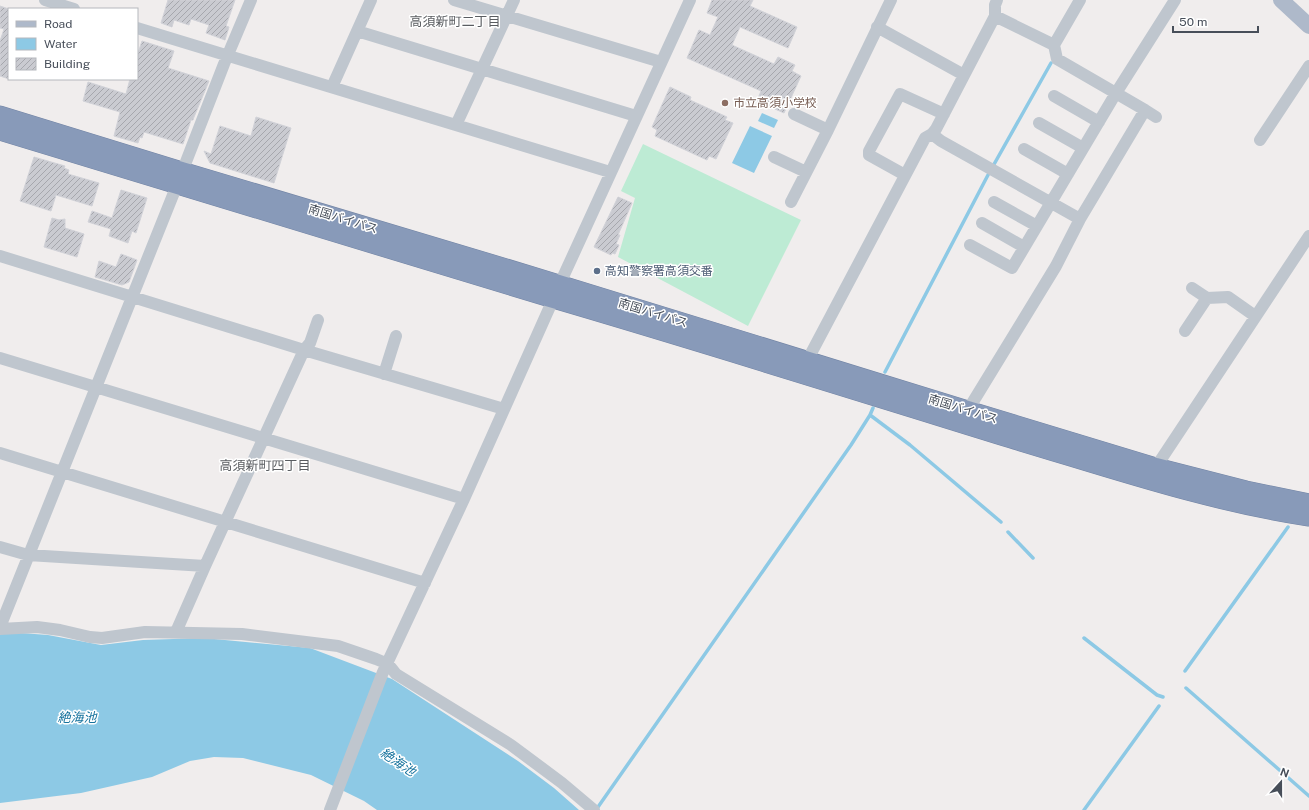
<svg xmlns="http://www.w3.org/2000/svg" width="1309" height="810" font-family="'Public Sans','Noto Sans JP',sans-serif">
  <defs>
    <pattern id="building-hatch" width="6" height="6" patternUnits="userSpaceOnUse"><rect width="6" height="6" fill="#cacbd1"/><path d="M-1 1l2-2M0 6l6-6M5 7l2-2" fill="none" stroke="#a6a7ad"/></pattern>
  </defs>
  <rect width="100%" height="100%" fill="#f0eded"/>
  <!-- pitch -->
  <path fill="#bdebd4" d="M 643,144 L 801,220 L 748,326 L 618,257 L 635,198 L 621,191 Z"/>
  <!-- water -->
  <path fill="#8dc9e5" d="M 762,113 L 778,120 L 774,128 L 758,121 Z
    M 750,126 L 772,136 L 754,173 L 732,163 Z
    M 21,633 L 48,635 L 101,645 L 143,640 L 204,638 L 310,648 L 392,679 L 518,761 L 554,788 L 579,810 L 377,810 L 364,801 L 311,775 L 243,758 L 214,757 L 190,761 L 152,777 L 81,793 L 0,803 L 0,634 Z"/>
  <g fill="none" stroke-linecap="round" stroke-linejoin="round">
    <!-- stream -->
    <path stroke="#8dc9e5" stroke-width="3.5" d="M 885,372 L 988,175 L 1051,63
      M 870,415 L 910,445 L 1001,522
      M 1008,532 L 1033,558
      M 1084,638 L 1157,695 L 1163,697
      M 1185,671 L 1288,527
      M 1186,688 L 1309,796
      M 598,807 L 851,445 L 870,415 L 873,408
      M 1084,810 L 1159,706"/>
  </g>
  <!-- building -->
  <path fill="url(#building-hatch)" stroke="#d1d2d8" d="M 168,0 L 235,0 L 226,26 L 229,27 L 225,40 L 206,33 L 209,25 L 191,19 L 189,25 L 174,20 L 172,27 L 161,23 Z
    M 712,0 L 753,0 L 750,6 L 797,27 L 788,48 L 740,27 L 732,45 L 774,64 L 778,57 L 795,65 L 792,71 L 801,76 L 784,113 L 757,101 L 761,91 L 687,58 L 699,30 L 710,35 L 718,17 L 707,13 Z
    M 0,6 L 9,9 L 9,79 L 0,76 L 0,41 L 4,29 L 0,28 Z
    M 142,41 L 174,51 L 168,68 L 209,81 L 194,117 L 193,120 L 191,120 L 183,144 L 144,132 L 142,138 L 140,137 L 138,143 L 114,136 L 120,112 L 83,101 L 88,82 L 126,94 L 130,79 L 137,79 L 137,56 Z
    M 670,87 L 691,97 L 690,100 L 727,117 L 725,120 L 733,123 L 716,159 L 709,156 L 707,160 L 655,136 L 657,130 L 652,127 Z
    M 256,117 L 291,128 L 274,183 L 210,163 L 204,151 L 211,154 L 220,126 L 251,136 Z
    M 34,157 L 65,166 L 64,168 L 69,170 L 68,174 L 99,183 L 92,206 L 56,195 L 51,211 L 20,201 Z
    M 121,190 L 147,198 L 136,233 L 132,231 L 128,243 L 109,236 L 111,229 L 88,222 L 92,211 L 112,218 Z
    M 618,197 L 632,203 L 618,235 L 620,235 L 616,244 L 619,245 L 615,254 L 612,253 L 611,255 L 594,247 Z
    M 52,218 L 59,220 L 65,219 L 65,228 L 84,234 L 77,257 L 44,247 Z
    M 121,254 L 137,260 L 129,282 L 122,285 L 95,277 L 99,261 L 116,267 Z"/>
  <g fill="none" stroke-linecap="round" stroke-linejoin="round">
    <!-- highway casing -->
    <g stroke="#7385a5" stroke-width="19">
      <path id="highway" d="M 0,115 L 182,171 L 533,276 L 968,410 L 1156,467 L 1246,490 L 1309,503
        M 0,131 L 553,299 C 707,344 859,392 1011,439 C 1109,468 1208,502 1309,517"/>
    </g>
    <!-- minor -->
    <path stroke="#bfc6ce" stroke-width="12" d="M 45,0 L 74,9
      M 454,0 L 661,62
      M 877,27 L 964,75
      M 137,28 L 610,172
      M 357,31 L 636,116
      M 1054,45 L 1080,0
      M 332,87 L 371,0
      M 1054,96 L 1099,122
      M 1145,110 L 1156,117
      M 794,114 L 828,130
      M 1039,123 L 1083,148
      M 456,125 L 514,0
      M 932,134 L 941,141 L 1080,219
      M 1260,140 L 1309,66
      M 1024,149 L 1068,174
      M 774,157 L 806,172
      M 905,175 L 869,155 L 869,151 L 900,94 L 944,114
      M 791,202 L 828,130 L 891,0
      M 994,202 L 1037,226
      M 982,223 L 1024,247
      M 970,245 L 1012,268 L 1116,93 L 1175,0
      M 0,256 L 304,350 L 504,409
      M 1192,288 L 1207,298
      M 1185,331 L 1207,298 L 1228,297 L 1255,316
      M 0,358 L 464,499
      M 807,361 L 925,138 L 932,134 L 936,129 L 995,16 L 995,5 L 997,0
      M 384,374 L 396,336
      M 968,410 L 1056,266 L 1080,219 L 1145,110 L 1057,59 L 1054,45 L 995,16
      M 0,453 L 425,583
      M 1156,467 L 1309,236
      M 0,547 L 28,555 L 205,566
      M 0,627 L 177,185 L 224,64 L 251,0
      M 0,629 L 37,627 L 60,630 L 90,637 L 102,638 L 145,632 L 242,634 L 338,646 L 376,659 L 388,664 L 396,674 L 511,745 L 562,783 L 594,810
      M 176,632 L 205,566 L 304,350 L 310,343 L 318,320
      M 330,810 L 383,672 L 464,499 L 560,284 L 563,277 L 690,0"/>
    <!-- major -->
    <path stroke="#aeb9ca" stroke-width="16" d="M 1281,0 L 1309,26"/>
    <!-- highway -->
    <use href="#highway" stroke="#889ab9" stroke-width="18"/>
  </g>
  <!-- markers -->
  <circle fill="#8d6e63" stroke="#fff" stroke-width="1.5" cx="725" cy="103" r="4"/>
  <circle fill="#5c6f8a" stroke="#fff" stroke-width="1.5" cx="597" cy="271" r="4"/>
  <g text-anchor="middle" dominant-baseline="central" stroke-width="3" stroke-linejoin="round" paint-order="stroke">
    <!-- education labels -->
    <g font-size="12" fill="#785e54" stroke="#fff" text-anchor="start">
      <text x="733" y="103">市立高須小学校</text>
    </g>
    <!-- street labels -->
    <g font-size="12" fill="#474e59" stroke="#fff">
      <text transform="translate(343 219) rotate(17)">南国バイパス</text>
      <text transform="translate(653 313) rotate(17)">南国バイパス</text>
      <text transform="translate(963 409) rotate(17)">南国バイパス</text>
    </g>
    <!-- service labels -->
    <g font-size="12" fill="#4e5e75" stroke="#fff" text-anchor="start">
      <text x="605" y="271">高知警察署高須交番</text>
    </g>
    <!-- neighbourhood labels -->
    <g font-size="13" fill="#5a5d61" stroke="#fff">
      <text x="455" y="21">高須新町二丁目</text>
      <text x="265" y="465">高須新町四丁目</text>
    </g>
    <!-- water labels -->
    <g font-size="13" font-style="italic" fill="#15729d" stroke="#fff">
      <text x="77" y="717">絶海池</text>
      <text transform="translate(398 762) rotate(34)">絶海池</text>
    </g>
  </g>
  <!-- legend -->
  <rect x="8" y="8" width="130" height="72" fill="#ffffff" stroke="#b5b8bd"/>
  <rect x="16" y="21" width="20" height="6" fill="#aeb9ca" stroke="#b5b8bd"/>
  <text x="44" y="28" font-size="12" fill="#474e59">Road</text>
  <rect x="16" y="38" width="20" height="12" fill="#8dc9e5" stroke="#b5b8bd"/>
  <text x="44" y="48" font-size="12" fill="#474e59">Water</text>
  <rect x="16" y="58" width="20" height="12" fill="url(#building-hatch)" stroke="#b5b8bd"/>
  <text x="44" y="68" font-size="12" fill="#474e59">Building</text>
  <!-- north arrow -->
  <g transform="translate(1281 782) rotate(21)" stroke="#ffffff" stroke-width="3" paint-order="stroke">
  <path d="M0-3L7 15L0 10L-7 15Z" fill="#474e59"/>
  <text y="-6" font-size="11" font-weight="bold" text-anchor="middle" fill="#474e59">N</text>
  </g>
  <!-- scale -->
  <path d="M1173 26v6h85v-6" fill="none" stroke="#474e59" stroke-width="2"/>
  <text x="1179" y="26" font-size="12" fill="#474e59" stroke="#ffffff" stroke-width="3" paint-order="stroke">50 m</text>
</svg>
